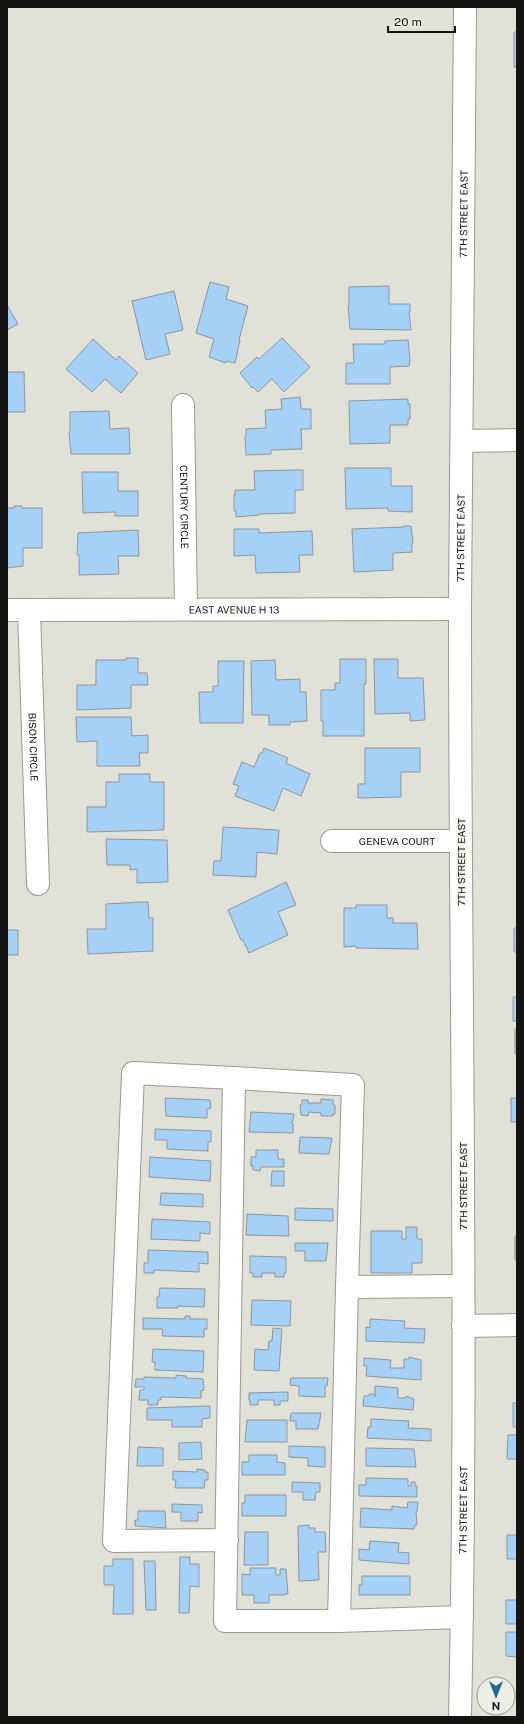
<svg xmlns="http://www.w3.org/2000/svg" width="524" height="1724" font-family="'Public Sans',sans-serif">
  <rect width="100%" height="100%" fill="#e0e2d8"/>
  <!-- building -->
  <path fill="#a6d1f7" stroke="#8e959c" d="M 514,32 L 517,32 L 517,67 L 514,67 Z
    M 210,282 L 229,287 L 226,299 L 248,306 L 239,340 L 240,340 L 235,363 L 226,361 L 226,363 L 209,357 L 214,339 L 196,333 Z
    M 389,286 L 389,304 L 410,304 L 410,312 L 409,312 L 411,330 L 350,329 L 348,306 L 349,306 L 349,287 Z
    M 174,291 L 183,330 L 165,334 L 170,354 L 146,360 L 132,301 Z
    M 7,305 L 18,324 L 7,330 Z
    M 282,338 L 310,367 L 284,392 L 272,379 L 258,392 L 253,387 L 252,388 L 240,373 L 257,357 L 259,359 Z
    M 93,339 L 116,360 L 119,356 L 138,373 L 121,393 L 105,379 L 92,392 L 66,369 Z
    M 408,340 L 410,360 L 409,366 L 390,367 L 390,384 L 346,384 L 346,363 L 354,363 L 353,344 L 385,344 L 385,341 Z
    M 7,372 L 24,372 L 25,412 L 7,412 Z
    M 300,397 L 301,409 L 311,409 L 311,429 L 301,429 L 302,449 L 271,450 L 271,454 L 246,455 L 245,436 L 246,436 L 246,429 L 266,428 L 265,410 L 282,409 L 281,399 Z
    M 408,399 L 408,404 L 410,404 L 410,419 L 408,419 L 408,425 L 390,425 L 390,443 L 350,444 L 349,401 Z
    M 109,411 L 110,429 L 129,428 L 130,454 L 71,454 L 69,432 L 70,432 L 70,412 Z
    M 345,468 L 391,468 L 391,486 L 412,486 L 412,512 L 388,511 L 388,508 L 346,509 Z
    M 295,470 L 303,470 L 303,490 L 295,490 L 295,513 L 259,514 L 259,515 L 236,517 L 236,511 L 234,511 L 234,495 L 235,495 L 235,490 L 255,490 L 254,471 Z
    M 82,472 L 118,472 L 118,491 L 138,491 L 138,516 L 115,516 L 115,512 L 83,513 Z
    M 14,506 L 22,506 L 22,508 L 42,508 L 42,548 L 23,548 L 23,566 L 7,568 L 7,508 L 14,508 Z
    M 404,526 L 411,526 L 413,543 L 412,543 L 412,552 L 393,553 L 393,570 L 354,572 L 352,529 L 404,527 Z
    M 234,529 L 259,529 L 259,533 L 312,531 L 313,555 L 299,555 L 300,572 L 256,573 L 255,555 L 234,556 Z
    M 138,530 L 139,556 L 118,556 L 119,574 L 79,575 L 79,555 L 77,555 L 78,533 Z
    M 126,658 L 138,658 L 138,673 L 147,673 L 148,685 L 131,685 L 131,708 L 77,710 L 77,685 L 96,685 L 96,660 L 126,660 Z
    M 340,659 L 366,659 L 366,684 L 364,684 L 364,736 L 323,736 L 323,721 L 321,721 L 321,690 L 335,690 L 335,683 L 340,683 Z
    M 374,659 L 398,659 L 398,678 L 423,678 L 425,720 L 410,721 L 410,713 L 375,714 Z
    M 275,660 L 276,680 L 300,679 L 300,692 L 306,692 L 307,721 L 290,722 L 290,725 L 269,725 L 269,715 L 252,715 L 251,661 Z
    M 218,661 L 244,661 L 243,723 L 200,723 L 199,692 L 213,692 L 213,686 L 218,686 Z
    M 76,717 L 131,717 L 132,736 L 148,735 L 148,753 L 139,753 L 140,766 L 97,766 L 97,741 L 77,742 Z
    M 264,748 L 288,758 L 286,763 L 310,774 L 301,796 L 283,788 L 274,811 L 235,796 L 239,786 L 233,784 L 242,762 L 254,767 L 260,753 L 262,753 Z
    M 365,748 L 420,748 L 420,772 L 401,772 L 401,797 L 358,798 L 358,784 L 365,784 Z
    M 119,774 L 150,774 L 150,782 L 164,782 L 164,830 L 87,832 L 87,807 L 106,807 L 106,782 L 119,782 Z
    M 223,827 L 279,830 L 277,854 L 257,852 L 256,877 L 213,875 L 214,861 L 221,861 Z
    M 106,839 L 167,840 L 168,882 L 137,883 L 137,869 L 130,870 L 130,865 L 107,865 Z
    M 286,882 L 296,905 L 278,912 L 288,935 L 249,953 L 243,940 L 241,940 L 228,910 Z
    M 142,902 L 148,902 L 149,918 L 153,918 L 153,951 L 88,954 L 87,929 L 106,929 L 106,904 Z
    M 356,905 L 387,905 L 387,918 L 393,918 L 393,923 L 417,923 L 418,949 L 356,948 L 356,946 L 344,947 L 344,908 L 356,908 Z
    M 514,928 L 517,928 L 517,952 L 514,952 Z
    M 7,930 L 18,930 L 18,955 L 7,955 Z
    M 513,997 L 517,997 L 517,1021 L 513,1021 Z
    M 515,1029 L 517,1029 L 517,1054 L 515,1054 Z
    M 165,1098 L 210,1100 L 211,1108 L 207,1109 L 207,1118 L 166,1116 Z
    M 511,1098 L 517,1098 L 517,1122 L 511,1122 Z
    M 321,1099 L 333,1100 L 333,1105 L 335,1105 L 335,1114 L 333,1114 L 333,1116 L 321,1116 L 321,1113 L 309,1112 L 308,1116 L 301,1115 L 300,1105 L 302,1105 L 302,1100 L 308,1100 L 308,1103 L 321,1103 Z
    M 251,1112 L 294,1114 L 293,1121 L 292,1121 L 292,1124 L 293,1124 L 293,1133 L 249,1132 Z
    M 155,1129 L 211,1131 L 211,1142 L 208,1142 L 208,1151 L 167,1149 L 167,1140 L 155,1140 Z
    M 300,1137 L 332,1138 L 329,1154 L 299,1153 Z
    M 256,1150 L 278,1150 L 278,1159 L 284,1159 L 284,1167 L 261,1167 L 260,1171 L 253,1170 L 253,1166 L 251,1166 L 251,1157 L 256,1157 Z
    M 150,1157 L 211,1161 L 210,1181 L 149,1177 Z
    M 272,1171 L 284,1171 L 284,1186 L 271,1186 Z
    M 161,1193 L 203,1194 L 203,1207 L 160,1205 Z
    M 295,1208 L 333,1209 L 333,1221 L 295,1220 Z
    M 247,1214 L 288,1216 L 289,1236 L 246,1235 Z
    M 152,1219 L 210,1222 L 210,1234 L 200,1233 L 200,1241 L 151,1239 Z
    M 406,1227 L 417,1227 L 417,1239 L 422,1239 L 422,1263 L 412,1263 L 412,1273 L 371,1273 L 371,1231 L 402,1231 L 402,1239 L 406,1239 Z
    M 515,1236 L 517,1236 L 517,1260 L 515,1260 Z
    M 295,1243 L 328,1243 L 326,1261 L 305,1261 L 305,1251 L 295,1251 Z
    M 148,1250 L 208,1252 L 208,1264 L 199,1263 L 199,1272 L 154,1270 L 154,1273 L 144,1273 L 144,1263 L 148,1263 Z
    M 250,1256 L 286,1257 L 286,1273 L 284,1273 L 284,1277 L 275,1277 L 275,1273 L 262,1273 L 262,1277 L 253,1277 L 253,1273 L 250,1273 Z
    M 160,1288 L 205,1289 L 204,1307 L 178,1306 L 178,1308 L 157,1308 L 157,1297 L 159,1297 Z
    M 252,1300 L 291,1301 L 290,1326 L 251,1325 Z
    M 185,1316 L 190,1316 L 190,1319 L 207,1319 L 207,1329 L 204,1329 L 204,1337 L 162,1336 L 163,1329 L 143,1329 L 143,1318 L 185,1319 Z
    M 370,1319 L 405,1321 L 404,1328 L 425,1329 L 424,1343 L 366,1341 L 366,1327 L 370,1328 Z
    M 273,1328 L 282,1329 L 279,1371 L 254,1370 L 255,1349 L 268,1350 L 269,1341 L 272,1341 Z
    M 153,1349 L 204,1351 L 203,1372 L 155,1370 L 155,1362 L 152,1362 Z
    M 409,1357 L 421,1360 L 421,1380 L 366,1376 L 367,1366 L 364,1366 L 364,1358 L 391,1360 L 390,1368 L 404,1368 L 404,1359 L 409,1359 Z
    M 176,1375 L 186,1376 L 186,1378 L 203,1379 L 204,1388 L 203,1391 L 201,1390 L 201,1398 L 161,1397 L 161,1400 L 158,1400 L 158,1405 L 148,1405 L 148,1400 L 139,1400 L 140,1390 L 144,1390 L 144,1387 L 135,1387 L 136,1379 L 144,1379 L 144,1377 L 176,1378 Z
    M 291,1378 L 328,1378 L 327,1386 L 325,1386 L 325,1397 L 299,1396 L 299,1386 L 290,1385 Z
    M 375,1386 L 398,1388 L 398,1398 L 405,1398 L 406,1396 L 414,1399 L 413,1410 L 363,1406 L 364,1396 L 369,1396 L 369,1394 L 374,1394 L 375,1397 Z
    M 288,1392 L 288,1401 L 280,1401 L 280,1405 L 274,1405 L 274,1400 L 258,1400 L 258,1405 L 250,1405 L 250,1400 L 249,1400 L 249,1393 Z
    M 513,1403 L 517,1403 L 517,1427 L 513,1427 Z
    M 210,1406 L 210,1418 L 202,1419 L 202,1427 L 172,1427 L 172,1420 L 147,1420 L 147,1408 Z
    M 291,1413 L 321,1413 L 318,1429 L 296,1429 L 296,1421 L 290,1421 Z
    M 371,1419 L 409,1421 L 408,1428 L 431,1429 L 431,1441 L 367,1438 L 368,1427 L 371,1427 Z
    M 247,1420 L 287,1420 L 287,1442 L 245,1442 Z
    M 508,1435 L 517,1435 L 517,1459 L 507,1459 Z
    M 201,1442 L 202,1459 L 179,1460 L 179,1443 Z
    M 289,1446 L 325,1447 L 325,1467 L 308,1466 L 308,1458 L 289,1457 Z
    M 138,1447 L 163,1448 L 163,1466 L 137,1466 Z
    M 366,1448 L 414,1449 L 416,1467 L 366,1466 Z
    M 249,1455 L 277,1455 L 277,1462 L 285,1463 L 285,1475 L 242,1475 L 242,1462 L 249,1462 Z
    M 197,1469 L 205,1470 L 205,1472 L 208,1472 L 208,1480 L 205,1480 L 204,1488 L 175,1488 L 176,1480 L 173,1480 L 173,1471 L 197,1472 Z
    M 366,1478 L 408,1479 L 408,1486 L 411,1486 L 411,1482 L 415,1482 L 415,1486 L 417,1486 L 417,1497 L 359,1496 L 359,1485 L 366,1485 Z
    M 292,1482 L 320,1483 L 320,1492 L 316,1492 L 315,1500 L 303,1500 L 303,1492 L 292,1492 Z
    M 245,1495 L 286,1495 L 286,1516 L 242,1516 L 242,1503 L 245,1503 Z
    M 408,1502 L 418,1502 L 417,1512 L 416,1512 L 417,1525 L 415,1525 L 414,1529 L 360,1527 L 361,1508 L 392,1510 L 392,1506 L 407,1508 Z
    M 172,1504 L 202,1505 L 202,1513 L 198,1512 L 198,1521 L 181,1521 L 181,1512 L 172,1512 Z
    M 138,1511 L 165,1511 L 166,1528 L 135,1526 L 135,1520 L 138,1520 Z
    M 309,1525 L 309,1528 L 315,1528 L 315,1532 L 325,1532 L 326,1552 L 318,1552 L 319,1580 L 299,1581 L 298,1526 Z
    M 245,1532 L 268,1532 L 268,1565 L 244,1565 Z
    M 507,1535 L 517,1535 L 517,1559 L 507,1559 Z
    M 370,1541 L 399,1543 L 398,1552 L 409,1553 L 409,1564 L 359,1560 L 359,1549 L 369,1550 Z
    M 180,1557 L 190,1557 L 190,1564 L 199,1564 L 199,1587 L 190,1586 L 189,1613 L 179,1613 Z
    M 113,1559 L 133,1559 L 133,1614 L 113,1614 L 114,1585 L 104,1585 L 104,1566 L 113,1566 Z
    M 144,1561 L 155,1561 L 156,1610 L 146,1610 Z
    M 250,1568 L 276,1568 L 276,1575 L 280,1575 L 280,1569 L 286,1569 L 288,1594 L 285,1594 L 285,1595 L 269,1595 L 269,1603 L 254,1603 L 254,1595 L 242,1595 L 242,1574 L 250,1575 Z
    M 362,1576 L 410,1576 L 410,1595 L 359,1595 L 359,1585 L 362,1585 Z
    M 506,1600 L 517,1600 L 517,1624 L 506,1624 Z
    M 506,1632 L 517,1632 L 517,1657 L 506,1656 Z"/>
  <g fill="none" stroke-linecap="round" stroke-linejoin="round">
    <!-- minor casing -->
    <g stroke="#989a91" stroke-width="24">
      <g id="minor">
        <path id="s1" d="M 183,405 L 186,609"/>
        <path d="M 462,441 L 517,440"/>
        <path id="s2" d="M 7,610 L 460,609"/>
        <path id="s3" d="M 29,610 L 38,884"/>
        <path id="s4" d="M 332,841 L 461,841"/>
        <path d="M 234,1078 L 353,1085 L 347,1287"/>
        <path d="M 463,1326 L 517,1325"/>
        <path d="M 227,1540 L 114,1541 L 133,1073 L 234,1078 L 225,1621 L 339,1621 L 462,1617"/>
        <path d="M 339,1621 L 347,1287 L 463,1286"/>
        <path id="s5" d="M 460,1717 C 468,1348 460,978 460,609 C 461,408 464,207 465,7"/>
      </g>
    </g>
    <!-- minor -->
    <use href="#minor" stroke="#fff" stroke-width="22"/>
  </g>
  <g text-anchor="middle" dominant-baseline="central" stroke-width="3" stroke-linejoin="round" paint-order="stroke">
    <!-- street labels -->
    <g font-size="10" fill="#141512" stroke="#edf0e5">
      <text stroke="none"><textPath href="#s5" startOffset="1503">7TH STREET EAST</textPath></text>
      <text stroke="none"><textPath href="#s1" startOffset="102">CENTURY CIRCLE</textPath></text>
      <text stroke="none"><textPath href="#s5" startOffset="1179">7TH STREET EAST</textPath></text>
      <text stroke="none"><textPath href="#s2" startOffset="227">EAST AVENUE H 13</textPath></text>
      <text stroke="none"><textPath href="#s3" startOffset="137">BISON CIRCLE</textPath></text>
      <text stroke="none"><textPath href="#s4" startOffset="65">GENEVA COURT</textPath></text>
      <text transform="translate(461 862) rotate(-90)">7TH STREET EAST</text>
      <text transform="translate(463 1186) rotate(-90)">7TH STREET EAST</text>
      <text stroke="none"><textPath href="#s5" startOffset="207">7TH STREET EAST</textPath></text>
    </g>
  </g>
  <!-- border -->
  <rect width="524" height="1724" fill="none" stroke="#141512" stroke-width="16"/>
  <!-- north arrow -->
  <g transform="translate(496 1696) rotate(180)"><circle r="19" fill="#edf0e5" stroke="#969891"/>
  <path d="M0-3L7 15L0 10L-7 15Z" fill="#21689c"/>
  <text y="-6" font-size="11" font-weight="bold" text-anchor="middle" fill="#141512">N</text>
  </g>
  <!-- scale -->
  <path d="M388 26v6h67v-6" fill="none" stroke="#141512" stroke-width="2"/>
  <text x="394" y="26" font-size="12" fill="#141512" stroke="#edf0e5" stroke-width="3" paint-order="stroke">20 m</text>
</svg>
